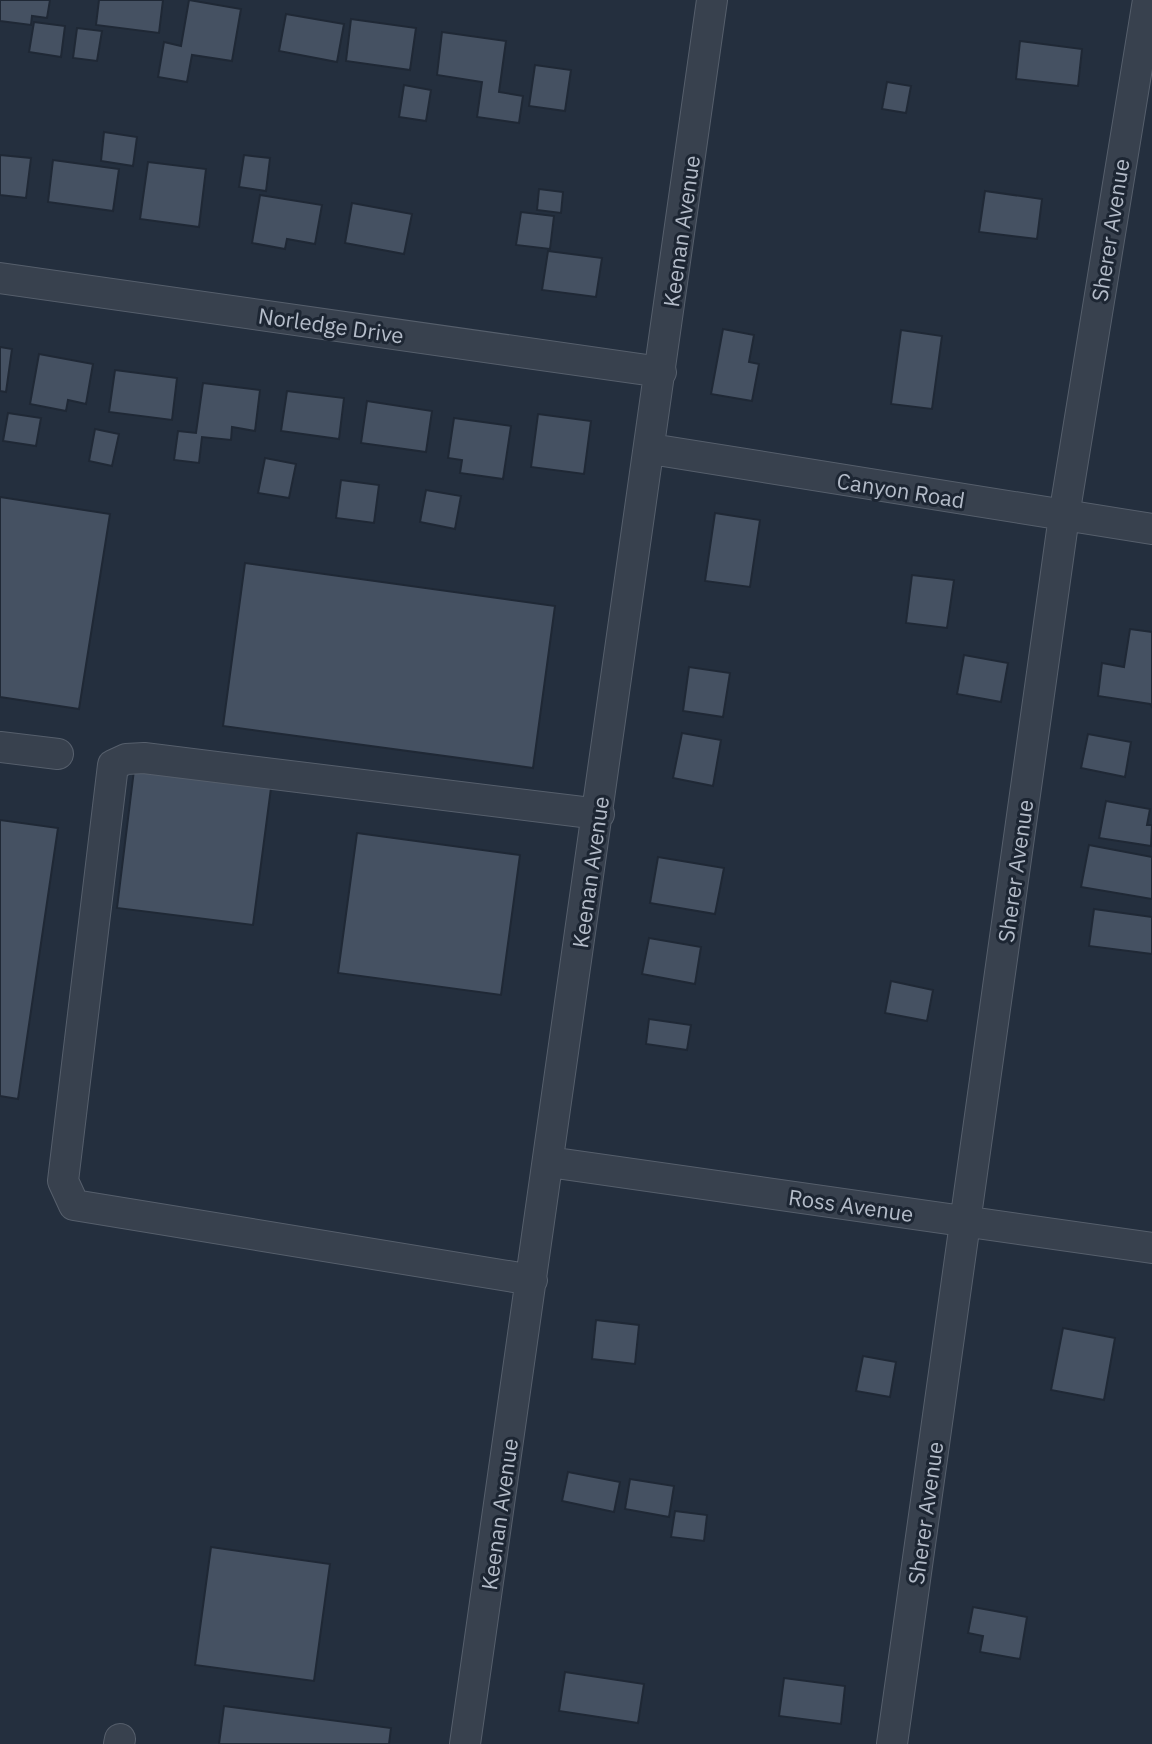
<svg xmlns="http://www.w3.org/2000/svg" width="1152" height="1744" font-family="'IBM Plex Sans',sans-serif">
  <rect width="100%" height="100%" fill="#242f3e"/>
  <!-- building -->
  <path fill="#455162" stroke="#1f2835" stroke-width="2" d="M 0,0 L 50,0 L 47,18 L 32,16 L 31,25 L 0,21 Z
    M 99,0 L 163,0 L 159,33 L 96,25 Z
    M 189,0 L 241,9 L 232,61 L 192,55 L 187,82 L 158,77 L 164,42 L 181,46 Z
    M 286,14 L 344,24 L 337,62 L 279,51 Z
    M 351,19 L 416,28 L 410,70 L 346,61 Z
    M 34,22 L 65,26 L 61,57 L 29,52 Z
    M 77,28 L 102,31 L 97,61 L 73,58 Z
    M 442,32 L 506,41 L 499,92 L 523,96 L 519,123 L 477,117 L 482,82 L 437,75 Z
    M 1020,41 L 1082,49 L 1078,86 L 1016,79 Z
    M 535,65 L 571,70 L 565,111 L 529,106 Z
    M 887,82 L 911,86 L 906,113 L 882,109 Z
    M 404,85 L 431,90 L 426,121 L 399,117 Z
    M 104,132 L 137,137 L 133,166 L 101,161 Z
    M 0,155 L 31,158 L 26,198 L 0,195 Z
    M 244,155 L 270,158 L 266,191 L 239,187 Z
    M 53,160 L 119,169 L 113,211 L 48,202 Z
    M 148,162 L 206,169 L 199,227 L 140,219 Z
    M 539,189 L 563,192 L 561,213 L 537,210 Z
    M 985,191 L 1042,199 L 1037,239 L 979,232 Z
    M 260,195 L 322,205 L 315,244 L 287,239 L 285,249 L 252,243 Z
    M 352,203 L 412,214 L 404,254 L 345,243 Z
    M 521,212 L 554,216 L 550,249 L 516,245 Z
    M 548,251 L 602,258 L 596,297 L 542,290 Z
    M 723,329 L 754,335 L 749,362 L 759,364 L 752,401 L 711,394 Z
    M 901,330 L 942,336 L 932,409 L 891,404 Z
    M 0,347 L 12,349 L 6,392 L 0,391 Z
    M 39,354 L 93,364 L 86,404 L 68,400 L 66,411 L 30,404 Z
    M 115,370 L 177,378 L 172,420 L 109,412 Z
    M 203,383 L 260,390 L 255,431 L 232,427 L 231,440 L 202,437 L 199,463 L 174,460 L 178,431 L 196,433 Z
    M 287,391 L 344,398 L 339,439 L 281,431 Z
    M 367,401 L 432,411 L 426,452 L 361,443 Z
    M 8,413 L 41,418 L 36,446 L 3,441 Z
    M 538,414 L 591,421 L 584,474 L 531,467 Z
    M 454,418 L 511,426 L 503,479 L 460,473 L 462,460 L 448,458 Z
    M 95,429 L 119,434 L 112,466 L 89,461 Z
    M 265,458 L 296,464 L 289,498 L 258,493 Z
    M 341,480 L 379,485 L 374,523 L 336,518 Z
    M 426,490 L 461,496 L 455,529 L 420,522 Z
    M 0,497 L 110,514 L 79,709 L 0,697 Z
    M 715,513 L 760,520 L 750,587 L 705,581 Z
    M 245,563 L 555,606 L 533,768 L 223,726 Z
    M 912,575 L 954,580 L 947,628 L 906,623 Z
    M 1130,629 L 1152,632 L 1152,707 L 1150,704 L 1098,696 L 1102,663 L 1124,667 Z
    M 964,655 L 1008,663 L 1001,702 L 957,694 Z
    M 689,667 L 730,673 L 723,717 L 683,711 Z
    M 682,733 L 721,740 L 713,786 L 673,778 Z
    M 1088,734 L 1131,742 L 1125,777 L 1081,768 Z
    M 134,770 L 271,788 L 253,925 L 117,908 Z
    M 1106,801 L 1150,809 L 1147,825 L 1152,825 L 1151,846 L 1099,838 Z
    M 0,820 L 58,828 L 18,1099 L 0,1096 Z
    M 357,833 L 520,855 L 501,995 L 338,973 Z
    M 1089,845 L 1152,857 L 1152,899 L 1081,887 Z
    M 658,857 L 724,868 L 715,914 L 650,903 Z
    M 1094,909 L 1152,917 L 1152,954 L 1089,946 Z
    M 649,938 L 701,947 L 695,984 L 642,974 Z
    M 891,981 L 933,990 L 927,1021 L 885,1013 Z
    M 649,1019 L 691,1025 L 687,1050 L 646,1044 Z
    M 596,1320 L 639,1325 L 635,1364 L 592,1359 Z
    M 1063,1328 L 1115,1338 L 1104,1400 L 1051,1390 Z
    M 863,1356 L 896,1362 L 890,1397 L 856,1391 Z
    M 568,1472 L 620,1482 L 614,1512 L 562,1501 Z
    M 630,1479 L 674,1486 L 669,1517 L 625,1509 Z
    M 675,1511 L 707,1515 L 704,1541 L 671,1537 Z
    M 211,1547 L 330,1564 L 314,1681 L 195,1665 Z
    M 973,1607 L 1027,1617 L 1020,1659 L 980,1652 L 983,1636 L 968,1633 Z
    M 565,1672 L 644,1684 L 638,1723 L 559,1711 Z
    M 784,1678 L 845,1686 L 841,1724 L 779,1716 Z
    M 224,1706 L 391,1728 L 389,1744 L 219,1744 Z"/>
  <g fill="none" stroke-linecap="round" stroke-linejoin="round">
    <!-- minor casing -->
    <g stroke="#565f6c" stroke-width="32">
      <path id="minor" d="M 0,278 L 661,372
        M 651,449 L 1152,529
        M 0,747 L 58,754
        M 549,1162 L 1152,1248
        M 532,1280 L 74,1205 L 63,1181 L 113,765 L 126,759 L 144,758 L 599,814
        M 119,1744 L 120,1739
        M 465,1744 L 712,0
        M 892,1744 L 1064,516 L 1148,0"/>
    </g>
    <!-- minor -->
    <use href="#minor" stroke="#38414e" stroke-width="30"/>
  </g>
  <g text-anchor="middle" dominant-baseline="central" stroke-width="6" stroke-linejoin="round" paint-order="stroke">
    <!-- street labels -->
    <g font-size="22" fill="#b4bcc9" stroke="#1d2633">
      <text transform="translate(1110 230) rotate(-81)">Sherer Avenue</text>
      <text transform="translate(681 231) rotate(-82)">Keenan Avenue</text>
      <text transform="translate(331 325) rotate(8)">Norledge Drive</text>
      <text transform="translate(901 490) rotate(9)">Canyon Road</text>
      <text transform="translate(1015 871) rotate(-82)">Sherer Avenue</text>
      <text transform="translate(590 872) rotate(-82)">Keenan Avenue</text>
      <text transform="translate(851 1205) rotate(8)">Ross Avenue</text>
      <text transform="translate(925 1513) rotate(-82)">Sherer Avenue</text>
      <text transform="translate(499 1514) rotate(-82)">Keenan Avenue</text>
    </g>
  </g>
</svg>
